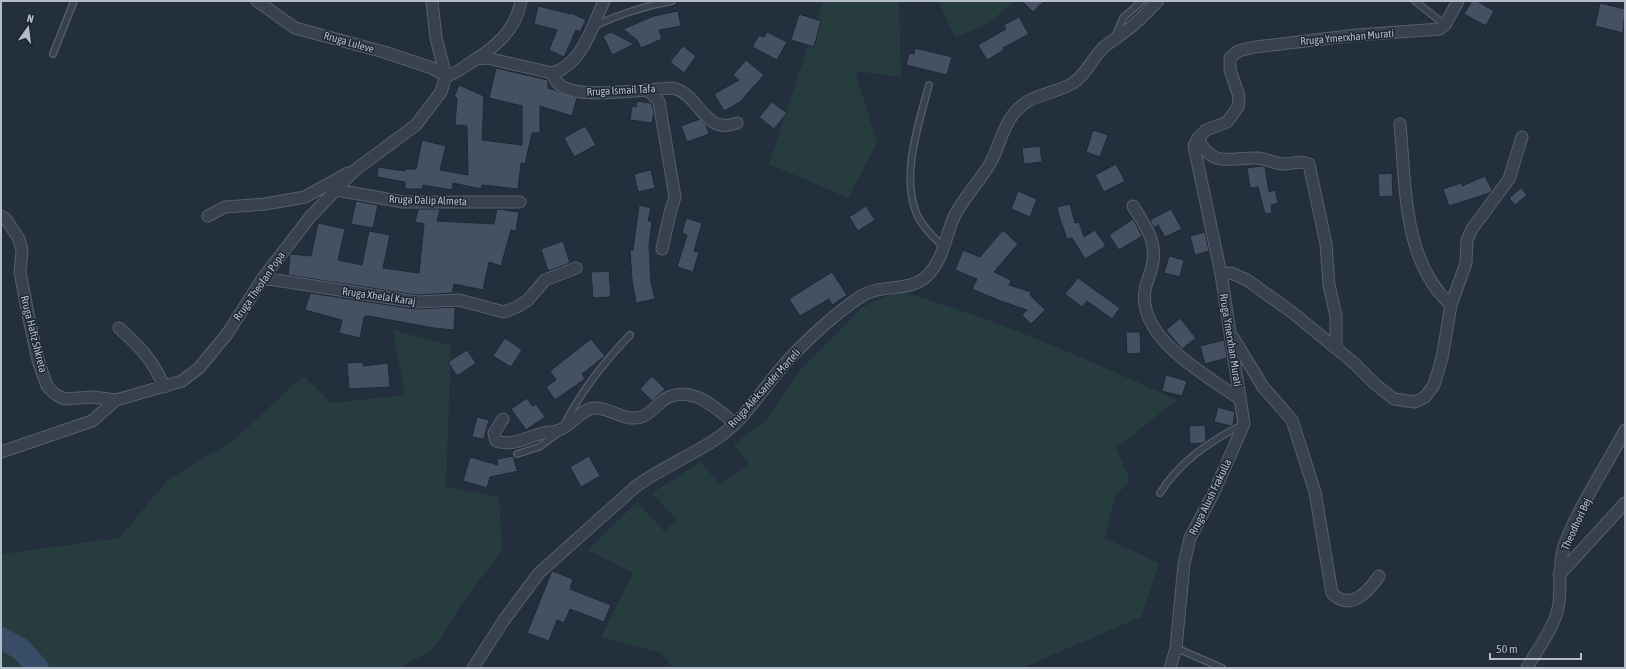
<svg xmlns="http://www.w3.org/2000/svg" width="1626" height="669" font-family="'Asap Condensed',sans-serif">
  <rect width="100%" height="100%" fill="#242f3e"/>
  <!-- green -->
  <path fill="#263c3f" d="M 823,1 L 899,1 L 901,77 L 855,71 L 877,143 L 848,198 L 769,164 Z
    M 938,1 L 1014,1 L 988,24 L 955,37 Z
    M 899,291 C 995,318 1086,359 1177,400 L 1116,448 L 1130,480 L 1115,497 L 1105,538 L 1159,563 L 1141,617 L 1022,668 L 673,668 L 661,653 L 601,637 L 633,573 L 588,550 L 637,502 L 664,531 L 678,520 L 652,493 L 700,462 L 720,484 L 750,464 L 733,445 L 766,421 L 802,368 L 864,306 Z
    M 393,330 L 451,346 L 446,487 L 499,497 L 502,550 L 461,605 L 441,639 L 428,652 L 399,668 L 1,668 L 1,554 L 119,538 L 169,479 L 235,439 L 303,376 L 331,403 L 405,395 Z"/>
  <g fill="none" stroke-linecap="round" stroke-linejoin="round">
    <!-- river -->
    <path stroke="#394c67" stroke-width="22" d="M 1,638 L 21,649 L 38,668"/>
  </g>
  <!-- building -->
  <path fill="#455162" stroke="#1f2835" d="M 1022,1 L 1044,1 L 1033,12 Z
    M 1472,1 L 1477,1 L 1494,11 L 1486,26 L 1464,14 Z
    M 1600,3 L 1625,9 L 1623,33 L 1595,26 Z
    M 538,6 L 571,14 L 571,13 L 586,20 L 580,32 L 576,30 L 564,57 L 549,50 L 557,30 L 534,24 Z
    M 678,11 L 681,26 L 659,30 L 662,39 L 641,48 L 637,40 L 623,29 L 654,16 Z
    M 799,14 L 821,21 L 814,47 L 791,40 Z
    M 1019,17 L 1029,34 L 1003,48 L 1004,50 L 987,60 L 978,45 L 1006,29 L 1004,25 Z
    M 611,32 L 634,44 L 612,55 L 603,36 Z
    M 767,32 L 787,42 L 777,60 L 752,47 L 759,35 L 764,37 Z
    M 683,46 L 696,56 L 684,73 L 670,62 Z
    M 915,48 L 952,57 L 947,75 L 906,65 L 909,53 L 914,54 Z
    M 746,60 L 764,75 L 740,102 L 724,111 L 714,94 L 739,80 L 733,75 Z
    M 496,68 L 548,80 L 548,88 L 577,98 L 572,116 L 540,106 L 540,133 L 532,133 L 525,164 L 521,163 L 518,189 L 482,185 L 481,189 L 453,183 L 452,190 L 423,185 L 423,189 L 405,189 L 405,182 L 377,177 L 378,167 L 405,171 L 405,169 L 416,169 L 422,140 L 446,146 L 440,170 L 468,175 L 467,126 L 455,125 L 457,98 L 454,97 L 459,85 L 484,96 L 482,140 L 522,145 L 522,106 L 489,98 Z
    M 637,101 L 650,103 L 652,105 L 654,112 L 652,123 L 630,120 L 632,106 L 636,107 Z
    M 772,102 L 787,113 L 774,129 L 759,117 Z
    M 700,119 L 706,125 L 709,134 L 687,142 L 681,126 Z
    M 585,126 L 596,145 L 574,157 L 564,138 Z
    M 1093,130 L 1108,135 L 1100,157 L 1086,152 Z
    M 1040,146 L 1042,162 L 1024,164 L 1022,148 Z
    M 1116,164 L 1125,181 L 1104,192 L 1095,175 Z
    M 1261,166 L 1265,167 L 1269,192 L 1275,190 L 1278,203 L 1271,205 L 1272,213 L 1265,214 L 1258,187 L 1250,188 L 1247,168 Z
    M 651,170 L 655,188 L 638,192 L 634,174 Z
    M 1392,173 L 1393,196 L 1379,197 L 1378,174 Z
    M 1485,176 L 1492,190 L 1490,193 L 1449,206 L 1443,189 L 1461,183 L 1462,186 Z
    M 1521,188 L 1527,195 L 1515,205 L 1509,198 Z
    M 1018,191 L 1037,199 L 1030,217 L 1011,209 Z
    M 356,201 L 378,205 L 373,228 L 351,224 Z
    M 1070,204 L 1075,223 L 1079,222 L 1084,237 L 1095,230 L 1106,246 L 1085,259 L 1072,238 L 1067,239 L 1060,219 L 1057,207 Z
    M 639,205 L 651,208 L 648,221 L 652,221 L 649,245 L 651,282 L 655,299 L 636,303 L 632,280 L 630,250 L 633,250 Z
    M 866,206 L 875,220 L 858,231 L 849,217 Z
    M 418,209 L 440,209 L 437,221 L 494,224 L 497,209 L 519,212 L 516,231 L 511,230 L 501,266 L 489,262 L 483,290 L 454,284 L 452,293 L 416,295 L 288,275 L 290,254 L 311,256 L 318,223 L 345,229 L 338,260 L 362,265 L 369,231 L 390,235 L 383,268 L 419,273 L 424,224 L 415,222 Z
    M 1171,209 L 1182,229 L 1165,237 L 1158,225 L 1154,228 L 1150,220 Z
    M 686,218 L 702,223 L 694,251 L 699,252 L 693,272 L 677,267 L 687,235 L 682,233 Z
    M 1133,219 L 1142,236 L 1119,250 L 1109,235 Z
    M 1003,230 L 1018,244 L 994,272 L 1011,280 L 1009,285 L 1031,292 L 1030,295 L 1045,310 L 1031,324 L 1022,315 L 1027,310 L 998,300 L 972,289 L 977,279 L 955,270 L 963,250 L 980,257 Z
    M 1205,232 L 1209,251 L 1195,255 L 1190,236 Z
    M 563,241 L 570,263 L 548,271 L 541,249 Z
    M 1169,256 L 1184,260 L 1180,277 L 1164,273 Z
    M 609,271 L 611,297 L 593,298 L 591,272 Z
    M 832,272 L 847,295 L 832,305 L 829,299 L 800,316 L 789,299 Z
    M 1078,278 L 1120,308 L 1112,319 L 1087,301 L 1082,307 L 1065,294 Z
    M 310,293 L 415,309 L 455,307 L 454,330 L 434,328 L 368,316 L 364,317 L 360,338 L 339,333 L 342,320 L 305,310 Z
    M 1180,318 L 1196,338 L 1182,349 L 1166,330 Z
    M 1126,332 L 1140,332 L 1141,353 L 1127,354 Z
    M 505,338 L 522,350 L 511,367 L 493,356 Z
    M 591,339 L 605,356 L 582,374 L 585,379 L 555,400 L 546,387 L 556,380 L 550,371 Z
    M 1224,340 L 1227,358 L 1205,364 L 1200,346 Z
    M 467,350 L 476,363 L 457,376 L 448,362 Z
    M 363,362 L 363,366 L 388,363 L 390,387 L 349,389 L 347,363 Z
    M 1166,375 L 1187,381 L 1182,396 L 1162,391 Z
    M 652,376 L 665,389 L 652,401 L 640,389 Z
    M 527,398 L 532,406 L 536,404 L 545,417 L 526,430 L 511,409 Z
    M 1218,407 L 1235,412 L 1233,425 L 1231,426 L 1214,422 Z
    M 477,417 L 489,420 L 484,439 L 472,437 Z
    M 1205,425 L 1206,441 L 1203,443 L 1190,444 L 1189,426 Z
    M 513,456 L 517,470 L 519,471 L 490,477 L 487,488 L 463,481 L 470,457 L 498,465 L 497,459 Z
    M 589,456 L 600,476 L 581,487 L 570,467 Z
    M 552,571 L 573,579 L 570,589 L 611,605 L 604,622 L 570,609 L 564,623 L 557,620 L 549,641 L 527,633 Z"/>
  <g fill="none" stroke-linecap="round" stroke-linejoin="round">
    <!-- lane casing -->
    <g stroke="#565f6c" stroke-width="8">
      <path id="lane" d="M 1415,1 L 1445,25
        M 594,26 C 620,14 644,6 672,1
        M 1115,37 L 1123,18 L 1142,1
        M 53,54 L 74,1
        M 929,85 C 919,123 901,174 916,212 C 921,226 934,237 944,248
        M 565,423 C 582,390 604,362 630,335
        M 517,454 L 539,447 L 558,433
        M 1160,493 C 1180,461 1209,442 1242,425
        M 1176,648 L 1222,668"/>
    </g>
    <!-- street casing -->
    <g stroke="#565f6c" stroke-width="13">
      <path id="street" d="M 257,1 L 295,28 L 384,52 L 432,68 L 446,76
        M 432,1 L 436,38 L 446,76
        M 476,59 L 487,58 L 552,73 C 555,79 557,84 563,87 C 584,99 648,89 673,88 C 700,94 704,136 737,123
        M 552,73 C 582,65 592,27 604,1
        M 643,90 L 650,92 L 659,102 L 675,197 L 670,213 L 662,249
        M 1400,124 C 1406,184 1402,261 1451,305
        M 1198,138 C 1212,169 1231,157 1258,158 C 1266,159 1274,163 1282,164 C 1292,164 1301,160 1309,164 L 1326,244 L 1329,285 L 1336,316 L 1336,348
        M 337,190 L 403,202 L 520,202
        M 1133,206 C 1146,227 1158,242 1152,267 C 1150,275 1146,283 1145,290 C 1137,338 1207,376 1240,399
        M 1,216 L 6,219 L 19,239 L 22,250 L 20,272 L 29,319 L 38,360 L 47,386 L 55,394 L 64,399 L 93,397 L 116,400
        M 208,216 L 225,207 L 265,204 L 305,197 L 348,173
        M 1221,274 L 1231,273 L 1247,280 L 1293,313 L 1354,363 L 1375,384 L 1394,399 L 1415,402 L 1425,397 L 1434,385 L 1442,358 L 1451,305 L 1466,263 L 1467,240 L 1472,229 L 1509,179 L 1522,137
        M 263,278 L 416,302 L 459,300 L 504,312 L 517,307 L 528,300 L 545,280 L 576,268
        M 119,328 C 140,347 154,361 164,387
        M 1232,336 L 1263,387 L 1292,420 L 1315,492 L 1332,593 C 1350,612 1368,592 1379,576
        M 503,419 L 494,433 L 496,441 C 512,447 527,437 543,433 C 549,432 558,432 563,428 C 573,423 582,409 594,408 C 610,407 624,422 641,417 C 650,415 657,404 665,399 C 692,384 716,408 735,424
        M 1,452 L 92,421 L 116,400 L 182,381 L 199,368 L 227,334 L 263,278 L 310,217 L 355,170 L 416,125 L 441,92 L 446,76 C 456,74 462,68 470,63 C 494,48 516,31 521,1
        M 1559,575 L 1625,503
        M 473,668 L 504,620 L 539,573 L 634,488 C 665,464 706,451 735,424 C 755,404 770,379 790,358 C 811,336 835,314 860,297 C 880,283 909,293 927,276 C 943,260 945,239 953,219 C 963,197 981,181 992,160 C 999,146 1002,130 1012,116 C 1028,93 1051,96 1073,83 C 1087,74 1092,58 1104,47 C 1113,40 1122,34 1131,27 C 1141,19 1149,10 1158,1
        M 1170,668 L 1176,648 L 1184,564 L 1190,538 L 1214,492 L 1244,424 L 1221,274 L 1194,146 L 1198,138 L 1206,130 L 1227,122 L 1238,107 L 1239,96 L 1230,70 L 1230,58 L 1238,51 L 1255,47 L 1357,35 L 1440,29 L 1445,25 L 1458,1
        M 1527,668 C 1538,648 1556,626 1559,603 C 1561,583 1558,565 1564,546 C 1578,507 1606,467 1625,430"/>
    </g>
    <!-- lane -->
    <use href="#lane" stroke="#38414e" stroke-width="5.5"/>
    <!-- street -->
    <use href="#street" stroke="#38414e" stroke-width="11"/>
  </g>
  <g text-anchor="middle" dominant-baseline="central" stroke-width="3" stroke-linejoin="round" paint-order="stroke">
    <!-- street labels -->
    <g font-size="11" fill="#b4bcc9" stroke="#1d2633">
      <text transform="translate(1347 37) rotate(-5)">Rruga Ymerxhan Murati</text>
      <text transform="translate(349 42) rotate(16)">Rruga Luleve</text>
      <text transform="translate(621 90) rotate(-3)">Rruga Ismail Tafa</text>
      <text transform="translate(428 200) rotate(2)">Rruga Dalip Almeta</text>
      <text transform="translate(259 286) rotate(-55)">Rruga Theofan Popa</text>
      <text transform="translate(379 296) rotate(8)">Rruga Xhelal Karaj</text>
      <text transform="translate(34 334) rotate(76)">Rruga Hafiz Shkreta</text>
      <text transform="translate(1231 340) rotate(81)">Rruga Ymerxhan Murati</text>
      <text transform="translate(764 388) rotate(-48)">Rruga Aleksandër Marteli</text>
      <text transform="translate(1210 497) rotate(-64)">Rruga Alush Frakulla</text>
      <text transform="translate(1576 524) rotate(-65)">Theodhori Bej</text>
    </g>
  </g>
  <!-- border -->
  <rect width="1626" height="669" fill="none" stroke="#b4bcc9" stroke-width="4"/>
  <!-- north arrow -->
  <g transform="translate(28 28) rotate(14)" stroke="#1d2633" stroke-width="3" paint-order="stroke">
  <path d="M0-3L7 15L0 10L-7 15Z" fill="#b4bcc9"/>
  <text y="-6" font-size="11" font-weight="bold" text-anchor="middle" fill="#b4bcc9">N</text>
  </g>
  <!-- scale -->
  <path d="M1490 653v6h91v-6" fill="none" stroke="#b4bcc9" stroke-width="2"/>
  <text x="1496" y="653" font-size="12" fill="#b4bcc9" stroke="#1d2633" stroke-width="3" paint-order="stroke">50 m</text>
</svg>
